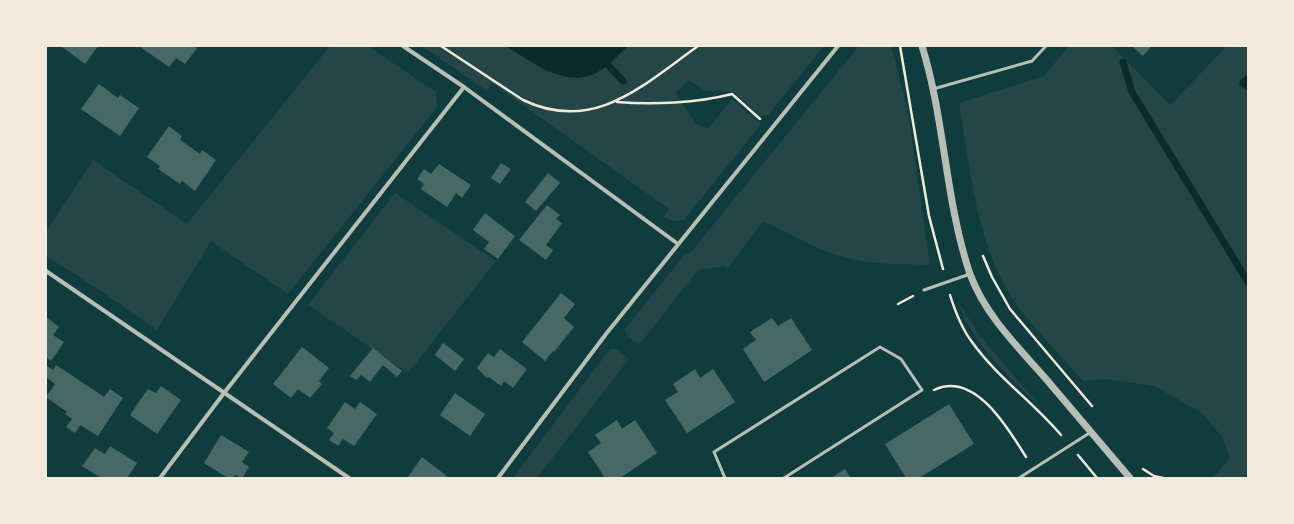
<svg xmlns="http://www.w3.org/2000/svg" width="1294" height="524" font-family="Spectral,serif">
  <rect width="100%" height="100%" fill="#0f3d3e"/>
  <!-- green -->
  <path fill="#244646" d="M 330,46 L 368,46 L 436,92 L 437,107 L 288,294 L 211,241 L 157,330 L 98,289 L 46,256 L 46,232 L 93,160 L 187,224 Z
    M 421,46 L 506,46 L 548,72 L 608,65 L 628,46 L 824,46 L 768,115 L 764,115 L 762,117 L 733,92 L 705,91 L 689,80 L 675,93 L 696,124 L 708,129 L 732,99 L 761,124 L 684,220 L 674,221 L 663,217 L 669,209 L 492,83 L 486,90 Z
    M 859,46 L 891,46 L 908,113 L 930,265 C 908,264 884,265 862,261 C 827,256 795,236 763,221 L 728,268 L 724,266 L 698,270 L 639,345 L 627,336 L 625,329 L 685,254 L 691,252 Z
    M 1069,46 L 1112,46 L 1170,105 L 1227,46 L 1248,46 L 1248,474 L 1241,478 L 1213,478 L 1230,458 L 1222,437 L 1202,413 L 1154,386 L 1106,379 L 1083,381 C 1062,357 1038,333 1019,308 C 976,249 971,172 959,103 L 1044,76 Z
    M 395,193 L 496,261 L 408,373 L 308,305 Z
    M 958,302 L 980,336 L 1041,407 C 1008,377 973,345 958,302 Z
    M 610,349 L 616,349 L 629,359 L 537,478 L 513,478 Z"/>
  <!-- water -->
  <path fill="#0a2a2b" d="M 506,46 L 628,46 C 619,54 611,64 601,70 C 569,92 533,62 506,46 Z"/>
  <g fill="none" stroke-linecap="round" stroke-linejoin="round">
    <!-- stream -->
    <path stroke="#0a2a2b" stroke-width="7" d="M 594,46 L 608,65 L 623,81
      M 1123,62 L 1132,92 L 1248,282
      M 1248,78 L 1243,83 L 1248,86"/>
  </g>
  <!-- building -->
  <path fill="#486865" d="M 61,46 L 98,46 L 85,64 Z
    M 139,46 L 194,46 L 197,48 L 185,64 L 176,58 L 169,67 Z
    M 1132,46 L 1152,46 L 1143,56 Z
    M 99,84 L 118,98 L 120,95 L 139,108 L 120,136 L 81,109 Z
    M 169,126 L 182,136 L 180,140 L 200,154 L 202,150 L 216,160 L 195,191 L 182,181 L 180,184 L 158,169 L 160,166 L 147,157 Z
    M 501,163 L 511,169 L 500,184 L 491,178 Z
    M 439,164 L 471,185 L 462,198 L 456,193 L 447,207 L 421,189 L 424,184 L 417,179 L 424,169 L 431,174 Z
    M 548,173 L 560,183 L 536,211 L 525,202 Z
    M 547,205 L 560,215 L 556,219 L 562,223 L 546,245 L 553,250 L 546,260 L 519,240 Z
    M 485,213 L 515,236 L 498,259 L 484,249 L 489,242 L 473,230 Z
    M 561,293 L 575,304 L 564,318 L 574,327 L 554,352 L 553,351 L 545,361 L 522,342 Z
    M 46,317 L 59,327 L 53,335 L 64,342 L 51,361 L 46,357 Z
    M 772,318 L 778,326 L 791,318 L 812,350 L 764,382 L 743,349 L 756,340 L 750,332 Z
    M 443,343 L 464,359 L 455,371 L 435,355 Z
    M 302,347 L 329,368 L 319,381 L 322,384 L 310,398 L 298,389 L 291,398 L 273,384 Z
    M 373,348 L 402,371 L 397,377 L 383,365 L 370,382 L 361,375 L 356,380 L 350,376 Z
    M 500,349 L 527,369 L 513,388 L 504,381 L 501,386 L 489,377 L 487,378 L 477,368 L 488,353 L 494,357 Z
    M 56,365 L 104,397 L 110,389 L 123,398 L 98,436 L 80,425 L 75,433 L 66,427 L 72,419 L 65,414 L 67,412 L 46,397 L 55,384 L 46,377 L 46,367 L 47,366 L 53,370 Z
    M 695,369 L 700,378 L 713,369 L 735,402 L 687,433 L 665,400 L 678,392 L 673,384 Z
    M 161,386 L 181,400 L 157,434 L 130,415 L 148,389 L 156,393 Z
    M 455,393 L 485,414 L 470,436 L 440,415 Z
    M 345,402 L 355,409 L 360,402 L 377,414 L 354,446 L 343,439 L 338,446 L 329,440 L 334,433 L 327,428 Z
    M 949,404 L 974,444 L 919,478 L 906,478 L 885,444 Z
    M 617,420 L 622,429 L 635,420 L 657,453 L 620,478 L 605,478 L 588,452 L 601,443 L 595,435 Z
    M 221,435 L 249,452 L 242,462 L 249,467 L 242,478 L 235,475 L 233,478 L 228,478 L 204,463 Z
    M 110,446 L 137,463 L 127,478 L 101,478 L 82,466 L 95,448 L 105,454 Z
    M 422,457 L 448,477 L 447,478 L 407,478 Z
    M 845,469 L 851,478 L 831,478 Z"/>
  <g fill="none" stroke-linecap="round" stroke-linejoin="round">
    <!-- path -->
    <path stroke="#f1e9da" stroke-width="2.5" d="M 441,46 L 523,100 C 594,134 643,85 698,46
      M 900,46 L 929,216 L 943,269
      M 617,102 C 653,105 697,103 732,94 L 760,119
      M 983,256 L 992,277 L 1010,309 L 1092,406
      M 950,295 C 955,311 962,329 972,342 C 997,377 1033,402 1061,435
      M 898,304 L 913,296
      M 934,390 C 975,370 1009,430 1026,457
      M 1078,455 L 1097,478
      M 1143,469 L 1154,476 L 1163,478"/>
    <!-- service -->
    <path stroke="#b8beb3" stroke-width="3" d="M 933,89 L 1032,61 L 1046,46
      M 924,290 L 970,274
      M 725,478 L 714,452 L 880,347 L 901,359 L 922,390 L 784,478
      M 1019,478 L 1091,432"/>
    <!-- minor -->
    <path stroke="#b8beb3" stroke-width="4" d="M 403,46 L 464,87 L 678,244
      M 46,271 L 349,478
      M 160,478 L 224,393 L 464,87
      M 498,478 L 606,334 L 838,46"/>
    <!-- tertiary -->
    <path stroke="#b8beb3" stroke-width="7" d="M 922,46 C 945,120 945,200 970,274 C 985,315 1018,347 1046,379 C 1074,412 1102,445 1130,478"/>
  </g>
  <!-- border -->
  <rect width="1294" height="524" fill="none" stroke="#f1e9da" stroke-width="94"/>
</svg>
